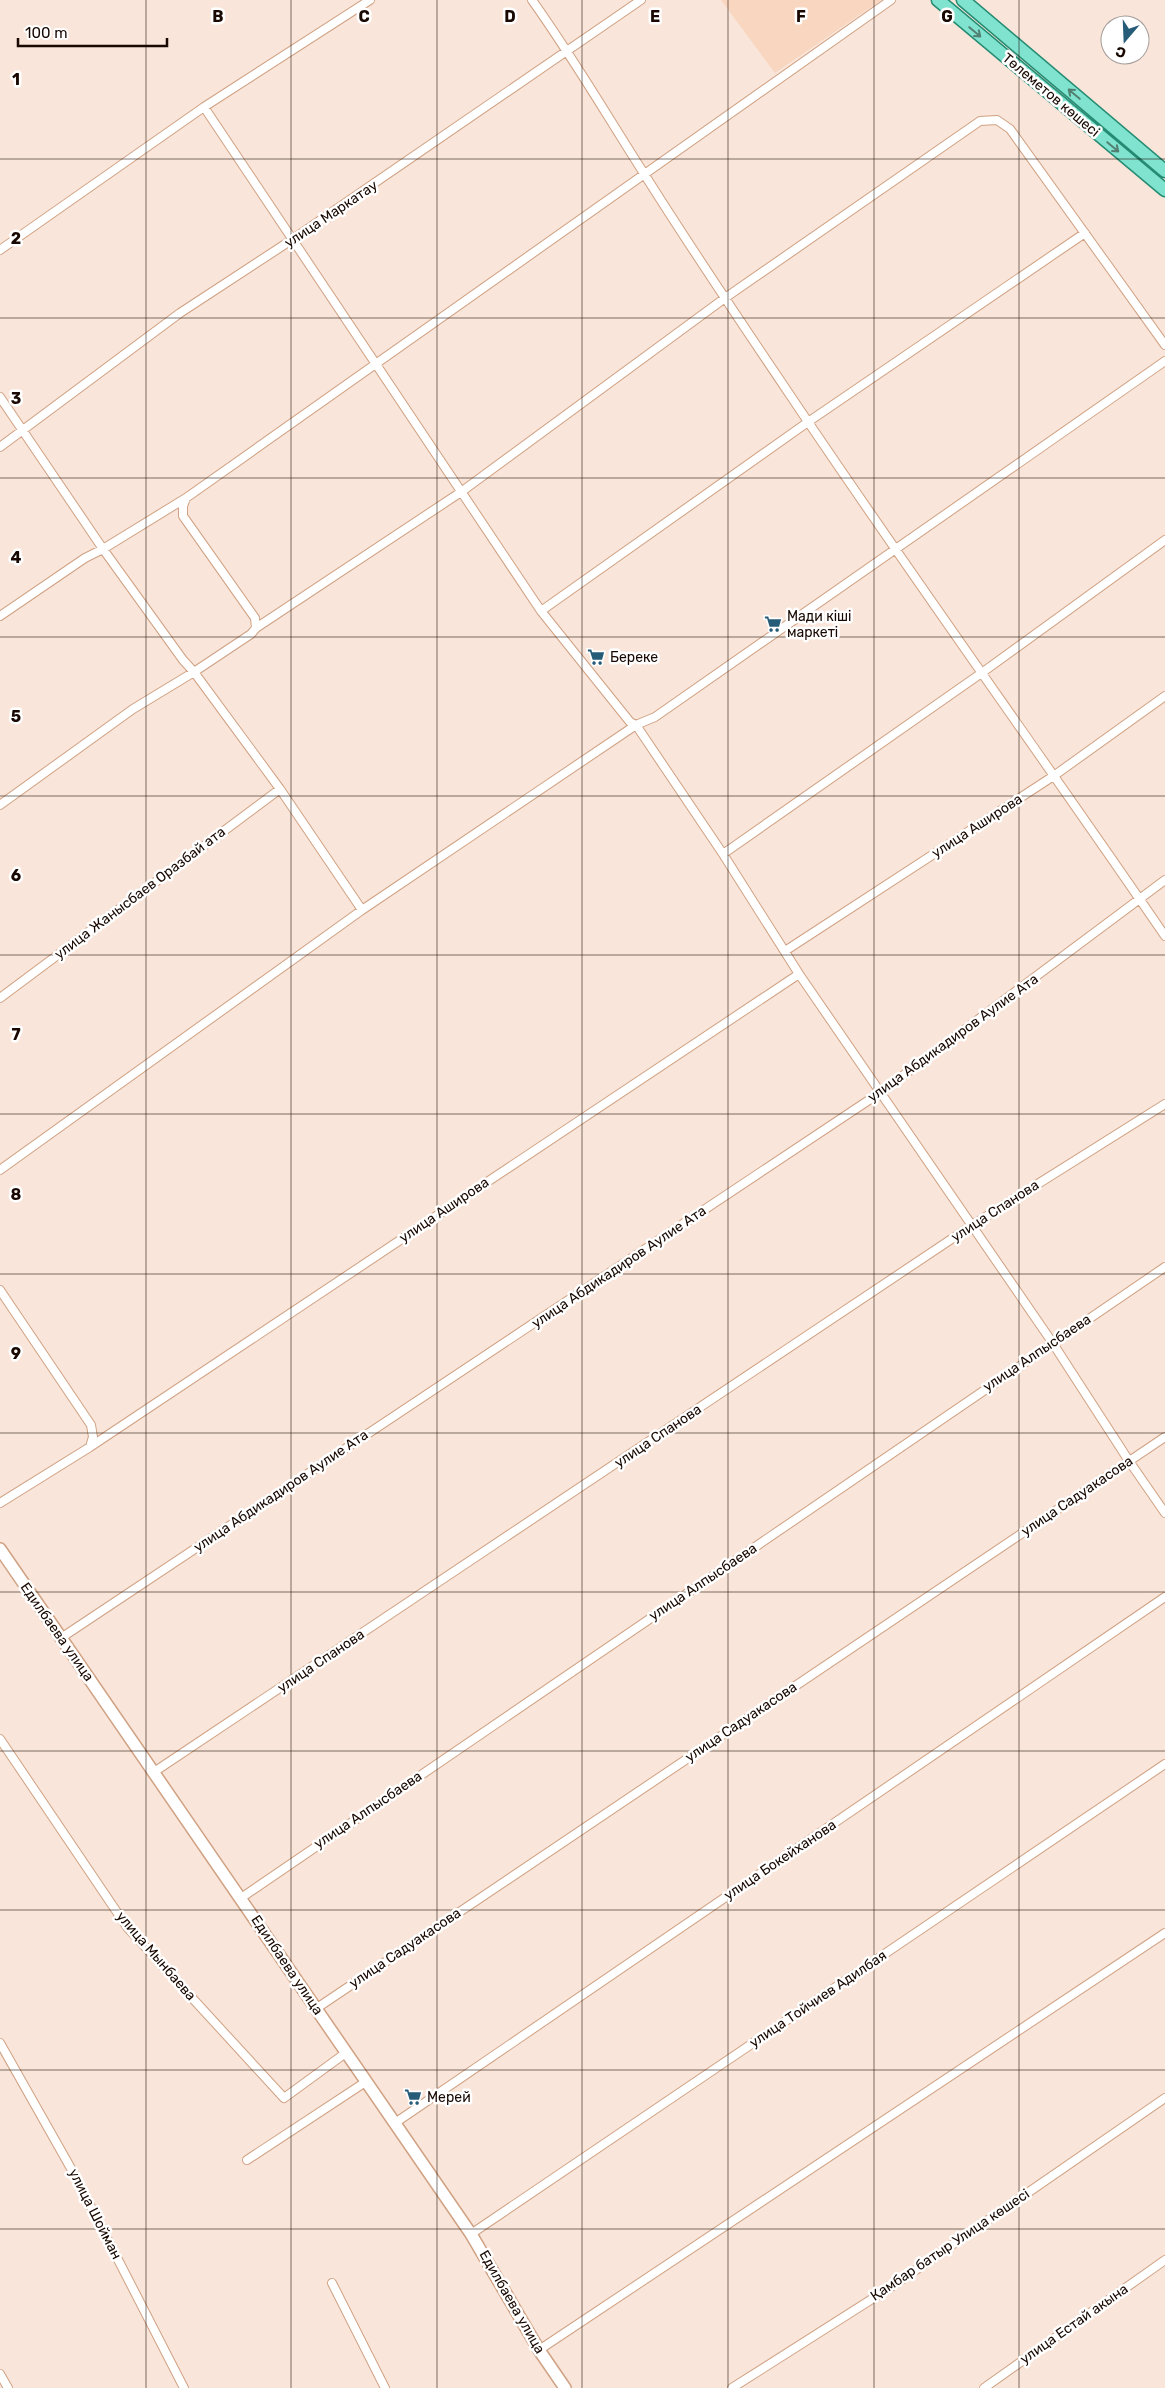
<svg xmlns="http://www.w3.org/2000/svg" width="1165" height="2388" font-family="Rubik,sans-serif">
  <rect width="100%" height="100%" fill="#f9e5d9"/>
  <!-- built -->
  <path fill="#f8d6c0" d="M 721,0 L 881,0 L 775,73 Z"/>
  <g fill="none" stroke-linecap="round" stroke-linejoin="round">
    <!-- street casing -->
    <g stroke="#d0a183" stroke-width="10">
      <path id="street" d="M 532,0 C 572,56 606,114 643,172 C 690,247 740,321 790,395 C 912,577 1041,755 1165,936
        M 204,107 L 541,611 L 630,722 L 636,725 L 655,717 L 1165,361
        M 0,250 L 204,107 L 370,0
        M 0,397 L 103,549 L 186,498
        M 0,447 L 180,313 L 293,239 L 641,0
        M 541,611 L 808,422 L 1085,233
        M 0,616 L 85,558 L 103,549 L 183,660 L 194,672 L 251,634 L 256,628 L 255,618 L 183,516 L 183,506 L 186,498 L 891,0
        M 256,628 L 461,492 L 725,298 L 980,121 L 997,120 L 1010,129 L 1165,345
        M 0,805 L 133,709 L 194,672 L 280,789 L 362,910
        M 723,854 L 983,672 L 1165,540
        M 785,951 L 1055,775 L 1165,696
        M 0,998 L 280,789
        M 0,1170 L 362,910 L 636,725 L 723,854 L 799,974 L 1052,1342 L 1129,1461 L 1165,1513
        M 0,1290 L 91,1425 L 93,1437 L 90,1447 L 0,1503
        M 90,1447 L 799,974
        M 61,1638 L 881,1092 L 1165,880
        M 0,1739 L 127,1927 L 284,2098 L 347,2052
        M 154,1772 L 971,1226 L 1165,1104
        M 241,1898 L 1165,1267
        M 317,2008 L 1165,1437
        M 0,2043 L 73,2172 L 184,2388
        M 395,2123 L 1165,1597
        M 247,2160 L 367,2081
        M 471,2234 L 1165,1764
        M 332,2283 L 385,2388
        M 539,2350 L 1165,1933
        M 0,2374 L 8,2388
        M 732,2388 L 894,2285 L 1165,2098
        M 984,2388 L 1165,2260"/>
    </g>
    <!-- secondary casing -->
    <g stroke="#d0a183" stroke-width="14">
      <path id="secondary" d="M 0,1549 L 471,2234 L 539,2350 L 565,2388"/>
    </g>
    <!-- primary casing -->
    <g stroke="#258b72" stroke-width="15">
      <path id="primary" d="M 938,0 L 1165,190
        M 963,0 L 1165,171"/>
    </g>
    <!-- street -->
    <use href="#street" stroke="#fff" stroke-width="8"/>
    <!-- secondary -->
    <use href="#secondary" stroke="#fff" stroke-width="11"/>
    <!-- primary -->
    <use href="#primary" stroke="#80e3cf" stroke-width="12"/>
  </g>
  <!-- one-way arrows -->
  <defs><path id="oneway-shaft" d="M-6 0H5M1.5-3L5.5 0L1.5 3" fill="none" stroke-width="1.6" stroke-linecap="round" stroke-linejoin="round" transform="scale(1.25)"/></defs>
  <g stroke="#518072">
    <use href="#oneway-shaft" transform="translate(975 32) rotate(40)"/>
    <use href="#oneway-shaft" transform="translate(1074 94) rotate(-140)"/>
    <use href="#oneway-shaft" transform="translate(1113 147) rotate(40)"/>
  </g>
  <!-- grid -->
  <path fill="none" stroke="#180801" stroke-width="1" stroke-opacity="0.55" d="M 146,0 L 146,2388M 291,0 L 291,2388M 437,0 L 437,2388M 582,0 L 582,2388M 728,0 L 728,2388M 874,0 L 874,2388M 1019,0 L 1019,2388M 0,159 L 1165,159M 0,318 L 1165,318M 0,478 L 1165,478M 0,637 L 1165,637M 0,796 L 1165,796M 0,955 L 1165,955M 0,1114 L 1165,1114M 0,1274 L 1165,1274M 0,1433 L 1165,1433M 0,1592 L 1165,1592M 0,1751 L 1165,1751M 0,1910 L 1165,1910M 0,2070 L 1165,2070M 0,2229 L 1165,2229"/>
  <!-- icons -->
  <defs>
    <g id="supermarket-bare" transform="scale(1.35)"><path d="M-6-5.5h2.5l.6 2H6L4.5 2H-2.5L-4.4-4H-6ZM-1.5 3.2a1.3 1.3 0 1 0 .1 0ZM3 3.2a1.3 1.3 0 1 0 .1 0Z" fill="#275c78" stroke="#fff" stroke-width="2.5" paint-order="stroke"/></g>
  </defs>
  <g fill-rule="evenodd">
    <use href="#supermarket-bare" x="773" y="624"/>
    <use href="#supermarket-bare" x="596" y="657"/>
    <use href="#supermarket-bare" x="413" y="2097"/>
  </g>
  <g text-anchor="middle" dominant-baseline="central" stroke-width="5" stroke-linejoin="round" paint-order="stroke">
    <!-- street labels -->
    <g font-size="14" fill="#180801" stroke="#fff">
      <text transform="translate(1051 95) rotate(40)">Төлеметов көшесі</text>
      <text transform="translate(331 214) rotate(-34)">улица Маркатау</text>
      <text transform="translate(977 826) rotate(-33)">улица Аширова</text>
      <text transform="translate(140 893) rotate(-37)">улица Жанысбаев Оразбай ата</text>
      <text transform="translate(953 1038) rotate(-36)">улица Абдикадиров Аулие Ата</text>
      <text transform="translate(444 1210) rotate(-34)">улица Аширова</text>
      <text transform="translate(995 1211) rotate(-33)">улица Спанова</text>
      <text transform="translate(619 1267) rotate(-34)">улица Абдикадиров Аулие Ата</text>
      <text transform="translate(1037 1353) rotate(-34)">улица Алпысбаева</text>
      <text transform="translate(658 1436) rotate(-34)">улица Спанова</text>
      <text transform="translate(281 1491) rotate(-34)">улица Абдикадиров Аулие Ата</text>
      <text transform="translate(1077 1496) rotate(-34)">улица Садуакасова</text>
      <text transform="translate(703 1582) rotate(-34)">улица Алпысбаева</text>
      <text transform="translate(57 1632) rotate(55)">Едилбаева улица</text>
      <text transform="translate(321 1661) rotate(-34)">улица Спанова</text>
      <text transform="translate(741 1722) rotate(-34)">улица Садуакасова</text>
      <text transform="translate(368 1810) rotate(-34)">улица Алпысбаева</text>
      <text transform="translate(780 1860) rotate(-34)">улица Бокейханова</text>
      <text transform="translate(405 1948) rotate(-34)">улица Садуакасова</text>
      <text transform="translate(156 1956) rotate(49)">улица Мынбаева</text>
      <text transform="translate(287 1965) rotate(56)">Едилбаева улица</text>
      <text transform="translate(818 1999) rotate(-34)">улица Тойчиев Адилбая</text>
      <text transform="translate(95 2214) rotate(63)">улица Шойман</text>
      <text transform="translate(950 2245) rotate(-34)">Қамбар батыр Улица көшесі</text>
      <text transform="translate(512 2302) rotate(60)">Едилбаева улица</text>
      <text transform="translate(1074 2324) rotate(-35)">улица Естай акына</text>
    </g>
    <!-- poi labels -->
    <g font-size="14" fill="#180801" stroke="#fff" text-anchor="start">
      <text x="787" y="616">Мади кіші<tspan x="787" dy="16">маркеті</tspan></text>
      <text x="610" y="657">Береке</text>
      <text x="427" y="2097">Мерей</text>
    </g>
  </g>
  <g font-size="16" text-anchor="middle" font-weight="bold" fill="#180801" stroke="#fff" stroke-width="5" stroke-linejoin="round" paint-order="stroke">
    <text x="218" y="22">B</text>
    <text x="364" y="22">C</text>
    <text x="510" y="22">D</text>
    <text x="655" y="22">E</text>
    <text x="801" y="22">F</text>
    <text x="947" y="22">G</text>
    <text x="16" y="85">1</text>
    <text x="16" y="244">2</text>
    <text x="16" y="404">3</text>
    <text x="16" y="563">4</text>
    <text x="16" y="722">5</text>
    <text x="16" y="881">6</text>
    <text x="16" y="1040">7</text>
    <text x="16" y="1200">8</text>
    <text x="16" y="1359">9</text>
  </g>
  <!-- north arrow -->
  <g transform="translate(1125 40) rotate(199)"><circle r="24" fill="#ffffff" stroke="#a39c99"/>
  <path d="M0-4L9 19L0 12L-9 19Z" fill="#275c78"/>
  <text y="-8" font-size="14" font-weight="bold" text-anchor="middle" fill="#180801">С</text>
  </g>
  <!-- scale -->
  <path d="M18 38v8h149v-8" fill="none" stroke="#180801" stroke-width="2.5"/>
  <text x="25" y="38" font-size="15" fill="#180801" stroke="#ffffff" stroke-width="4" paint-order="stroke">100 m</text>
</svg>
